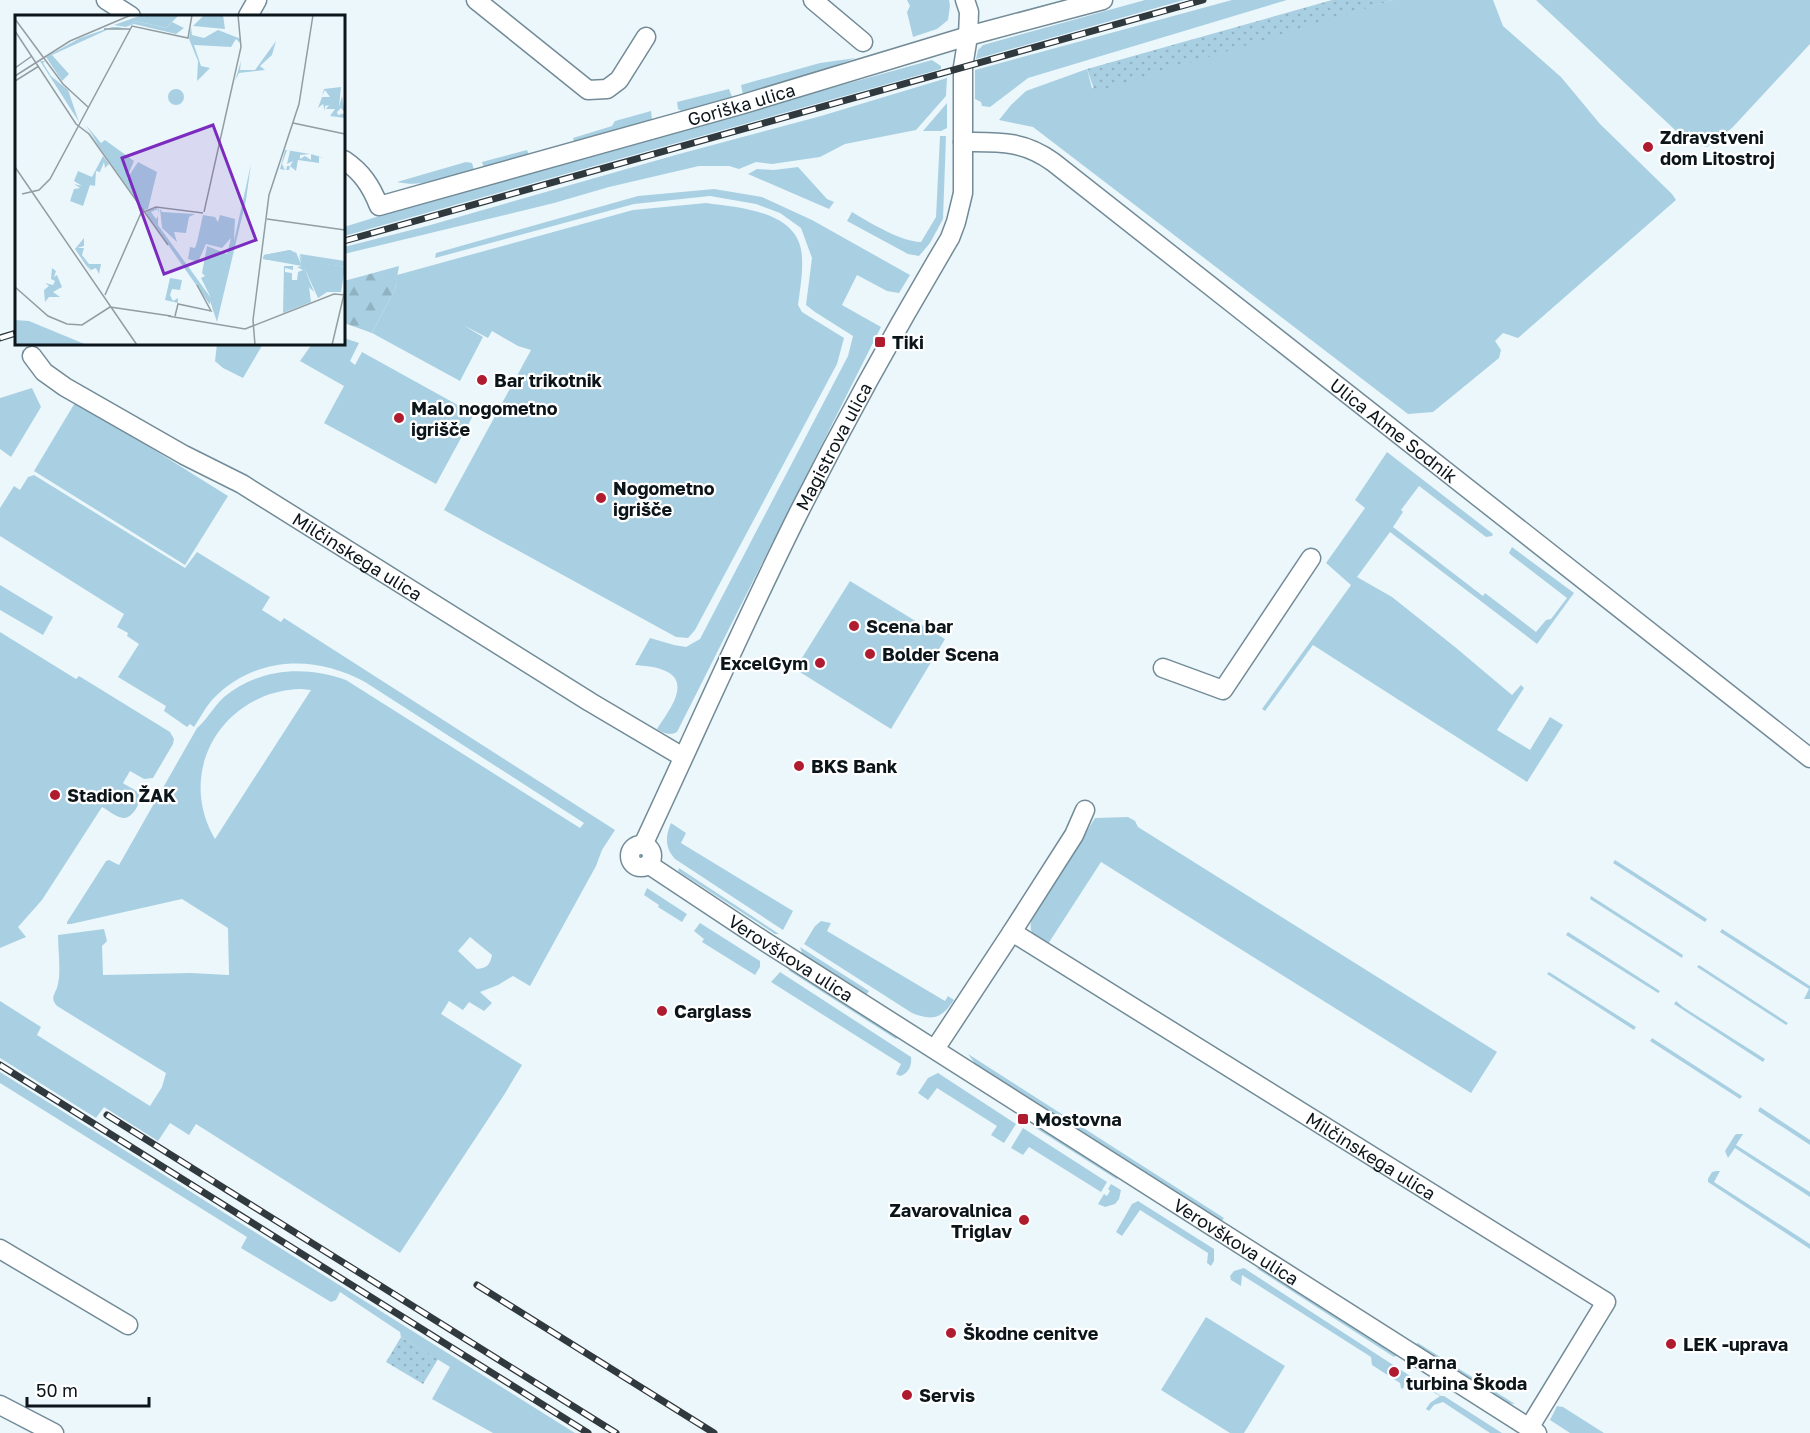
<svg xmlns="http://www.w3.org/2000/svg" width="1810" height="1433" font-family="'Golos Text',sans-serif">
  <defs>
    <pattern id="forest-firs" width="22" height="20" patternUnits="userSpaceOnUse" patternTransform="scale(1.5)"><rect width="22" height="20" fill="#a9d0e2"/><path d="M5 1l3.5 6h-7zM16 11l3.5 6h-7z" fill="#90b2c1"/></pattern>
    <pattern id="garden-dots" width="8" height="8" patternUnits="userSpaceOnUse" patternTransform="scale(1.5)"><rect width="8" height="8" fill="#a9d0e2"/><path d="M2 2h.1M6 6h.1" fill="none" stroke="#90b2c1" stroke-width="1.8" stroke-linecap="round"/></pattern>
  </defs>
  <rect width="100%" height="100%" fill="#ecf7fc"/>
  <!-- grass -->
  <path fill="#a9d0e2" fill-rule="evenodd" d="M 907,0 L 949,0 L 950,6 L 948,20 L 937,29 L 913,37 L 907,12 L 910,6 Z
    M 1145,0 L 1184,0 L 976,59 L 978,50 L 983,45 Z
    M 1232,0 L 1287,0 L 1028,78 L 990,107 L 982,106 L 981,102 L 975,99 L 975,70 Z
    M 1393,0 L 1493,0 L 1503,26 L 1561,77 L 1600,124 L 1672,194 L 1676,200 L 1518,338 L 1503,333 L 1495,341 L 1501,350 L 1499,358 L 1433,412 L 1408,414 L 1033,127 L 999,120 L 1011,105 L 1026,91 L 1087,69 L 1092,88 Z
    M 1536,0 L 1810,0 L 1810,44 L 1732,128 L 1707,147 L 1689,143 Z
    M 856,58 L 817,72 L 743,95 L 741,85 L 820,63 Z
    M 932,60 L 941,66 L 941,69 L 344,236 L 344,227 L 447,195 Z
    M 947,78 L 946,96 L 916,130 L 845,144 L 820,157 L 772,164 L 756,162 L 739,169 L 729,166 L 699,166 L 609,187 L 554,203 L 344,254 L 344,247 L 427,226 L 679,154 L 821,116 Z
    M 729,89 L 732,97 L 683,112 L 678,109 L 677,102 Z
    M 947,103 L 947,128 L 941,131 L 923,131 Z
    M 651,111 L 652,120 L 574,142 L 573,138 L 612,126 L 615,121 Z
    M 940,136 L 946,136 L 943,219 L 930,243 L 919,256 L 908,254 L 847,221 L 852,212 C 869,222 901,242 921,242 L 936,217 Z
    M 527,150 L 529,155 L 484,168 L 482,162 Z
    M 466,162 L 472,163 L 474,170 C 449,177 423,188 397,182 Z
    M 798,167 L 827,199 L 834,202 L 829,209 L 748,174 L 757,169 L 774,170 Z
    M 714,189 L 762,197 L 812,220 L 910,275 L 899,293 L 887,291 L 857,275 L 842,305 L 881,327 L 677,732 C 670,736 663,733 657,729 C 667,713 694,681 663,670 C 655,666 644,666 635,665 L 650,638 L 674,645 L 686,647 L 700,639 L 848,356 L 853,336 L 815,312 L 806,305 L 812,258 L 801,228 L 780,213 L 756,204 L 710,196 L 634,204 L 435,258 L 436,253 L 638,196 Z
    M 706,203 C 742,208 801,211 802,258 C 803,273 800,290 798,305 L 802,312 L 844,338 L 837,364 L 695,630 L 688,638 L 676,637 L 444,510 L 531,350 L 518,346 L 492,331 L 488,338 L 463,325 L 483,337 L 460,381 L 372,333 L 395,289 L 397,275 L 633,210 Z
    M 344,338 L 359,343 L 350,361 L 355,365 L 362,352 L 474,414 L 436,484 L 324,423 L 344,386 L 300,361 L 312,344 L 344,344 Z
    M 217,344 L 263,344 L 243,378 L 223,368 L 215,361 Z
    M 32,388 L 41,407 L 11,457 L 0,449 L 0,398 Z
    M 76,401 L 228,496 L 185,565 L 34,471 Z
    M 1387,452 L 1493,534 L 1492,536 L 1486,537 L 1419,486 L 1401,510 L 1403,512 L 1393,527 L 1483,596 L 1485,593 L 1536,632 L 1546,620 L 1551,619 L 1567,598 L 1511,555 L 1509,553 L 1512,547 L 1574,593 L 1537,644 L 1390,532 L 1357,577 L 1392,597 L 1455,647 L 1512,695 L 1521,685 L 1524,688 L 1497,730 L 1530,750 L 1550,717 L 1563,725 L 1527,782 L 1313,645 L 1265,711 L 1262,709 L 1351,585 L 1326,563 L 1365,508 L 1355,500 Z
    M 34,475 L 185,568 L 197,552 L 270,597 L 262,610 L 281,622 L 284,618 L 615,830 L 602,850 L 596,866 L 530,986 L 513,976 L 498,985 L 480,992 L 492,1003 L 484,1011 L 469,1002 L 463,1010 L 449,1001 L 441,1014 L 522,1065 L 504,1095 L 400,1253 L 196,1124 L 189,1135 L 170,1123 L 158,1141 L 104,1107 L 96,1118 L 0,1058 L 0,1001 L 41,1027 L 37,1035 L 150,1106 L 162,1087 L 166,1073 L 57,1006 C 49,997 56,994 58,984 C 61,970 58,950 58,935 L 104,929 L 107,941 L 102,946 L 103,975 L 191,973 L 229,975 L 228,928 L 182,899 L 71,924 L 67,924 L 67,922 L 106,861 L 109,860 L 119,865 L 197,728 C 206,721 214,706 224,697 C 259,668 305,665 346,680 L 580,828 L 584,823 L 365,682 C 314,654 254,656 212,700 C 205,708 200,718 194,727 L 190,724 L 187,727 L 164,711 L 166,706 L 118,677 L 139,644 L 127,636 L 128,633 L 117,627 L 124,614 L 0,536 L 0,508 L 14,486 L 20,490 L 28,477 ZM 301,689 L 311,690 L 215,839 C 175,771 223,691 301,689 ZM 470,937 L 492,955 C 490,965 487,968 477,969 L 458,951 Z
    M 850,581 L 945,639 L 891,729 L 795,669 Z
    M 0,585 L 53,617 L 43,635 L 0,610 Z
    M 0,632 L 76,679 L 79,676 L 170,732 L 174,739 L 173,744 L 153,778 L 144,779 L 130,771 L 123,783 C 127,786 135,789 138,793 C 143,802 132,819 123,818 C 115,817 108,810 102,807 L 42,900 L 18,927 L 26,937 L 0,948 Z
    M 1128,817 L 1135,821 L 1138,827 L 1497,1052 L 1471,1093 L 1101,862 L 1048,944 C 1035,937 1029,936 1031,920 L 1095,818 Z
    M 671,823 L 686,833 L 681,843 L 793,911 L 783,930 L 675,859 C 665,848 665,837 671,823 Z
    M 1615,860 L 1707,919 L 1705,922 L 1613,863 Z
    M 679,868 L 779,934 L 775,934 L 678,871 Z
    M 647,888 L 687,914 L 682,922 L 658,907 L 659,905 L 644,895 Z
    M 1591,896 L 1683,955 L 1682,958 L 1590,899 Z
    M 821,921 L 831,923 L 827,931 L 945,1001 L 948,996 L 954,1000 C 941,1019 933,1021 912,1013 L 804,944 L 815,926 Z
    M 700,923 L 760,961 L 760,967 L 755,975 L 702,942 L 704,939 L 694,931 Z
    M 1722,929 L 1810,986 L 1810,999 L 1804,999 L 1809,989 L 1720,932 Z
    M 1568,932 L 1660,991 L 1658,993 L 1566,935 Z
    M 800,947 L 869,991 L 866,995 L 806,957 L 802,953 Z
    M 1699,965 L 1788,1023 L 1786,1025 L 1700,969 L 1697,967 Z
    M 788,970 L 794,970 L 899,1037 L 896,1039 Z
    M 780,972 L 911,1057 C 912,1065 909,1073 900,1076 L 896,1074 L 901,1064 L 771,982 Z
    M 1549,972 L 1636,1027 L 1634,1030 L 1547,974 Z
    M 1676,1001 L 1683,1007 L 1765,1059 L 1763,1062 L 1674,1004 Z
    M 1652,1038 L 1742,1096 L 1740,1099 L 1650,1041 Z
    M 968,1054 L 1224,1218 L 1221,1222 L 977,1066 Z
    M 0,1072 L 575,1433 L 493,1433 L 432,1399 L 450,1367 L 401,1337 L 400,1332 L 340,1292 L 336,1300 L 331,1302 L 241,1248 L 247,1237 L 0,1083 Z
    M 938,1073 L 1016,1124 L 1004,1143 L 991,1135 L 997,1126 L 937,1088 L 928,1100 L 918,1093 L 928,1078 Z
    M 1760,1107 L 1810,1140 L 1810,1145 L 1758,1111 Z
    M 1035,1124 L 1115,1175 L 1118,1180 L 1034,1127 Z
    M 1023,1128 L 1107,1182 L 1101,1192 L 1029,1147 L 1023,1155 L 1011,1148 Z
    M 1737,1134 L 1743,1134 L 1736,1145 L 1810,1192 L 1810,1197 L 1735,1148 L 1728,1158 L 1725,1151 L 1735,1135 Z
    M 1716,1171 L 1720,1171 L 1714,1182 L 1810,1244 L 1810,1249 L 1708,1182 L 1708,1179 L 1712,1172 Z
    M 1111,1184 L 1121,1190 L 1119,1199 L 1115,1204 L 1105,1207 L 1098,1204 L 1104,1194 L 1107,1196 L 1110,1191 L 1108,1189 Z
    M 1138,1201 L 1214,1249 L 1214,1261 L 1211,1266 L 1207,1263 L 1208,1253 L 1140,1210 L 1122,1236 L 1116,1232 L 1132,1204 Z
    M 1244,1268 L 1441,1396 L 1444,1396 L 1502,1433 L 1490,1433 L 1443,1402 L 1434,1405 L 1429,1411 L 1426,1409 L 1430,1403 L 1440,1396 L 1406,1377 L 1403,1389 L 1401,1388 L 1400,1383 L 1372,1365 L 1371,1357 L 1242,1275 L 1241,1286 L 1231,1280 L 1230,1276 L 1234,1271 Z
    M 1256,1268 L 1262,1269 L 1397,1355 L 1394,1357 Z
    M 1206,1317 L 1285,1366 L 1244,1433 L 1230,1433 L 1161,1390 Z
    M 1418,1343 L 1515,1404 L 1504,1403 L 1414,1345 Z
    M 1557,1406 L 1563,1407 L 1604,1433 L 1570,1433 L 1550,1420 Z"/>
  <!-- forest -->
  <path fill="url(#forest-firs)" d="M 399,266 L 395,289 L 372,333 L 344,323 L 344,281 Z"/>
  <!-- garden -->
  <path fill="url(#garden-dots)" d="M 1332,0 L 1393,0 L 1095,92 L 1087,69 Z
    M 401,1337 L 438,1359 L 423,1384 L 386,1362 Z"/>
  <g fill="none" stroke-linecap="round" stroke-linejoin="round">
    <!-- minor casing -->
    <g stroke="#728b97" stroke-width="21">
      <g id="minor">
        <path d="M 106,0 L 131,16"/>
        <path d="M 476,0 L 588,90 L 607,89 L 619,80 L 646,37"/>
        <path d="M 813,0 L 863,42"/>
        <path d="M 248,16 L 257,0"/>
        <path id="s1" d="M 963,142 C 998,142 1023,140 1053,162 L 1810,758"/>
        <path id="s2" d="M 344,160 C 362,172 371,186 379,206 L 740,105 L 968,36 L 1103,0"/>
        <path id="s3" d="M 32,356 L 44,372 L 65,387 L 184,455 L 242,484 L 590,702 L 683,757"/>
        <path d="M 1163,668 L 1223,690 L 1311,558"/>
        <path id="s4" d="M 643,845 C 695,734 744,622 799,512 C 846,419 897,327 950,238 L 956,222 L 963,193 L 963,67 L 968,36 L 969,12 L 965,0"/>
        <circle cx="641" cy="856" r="11"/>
        <path id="s5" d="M 648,864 L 764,941 L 1537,1433"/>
        <path id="s6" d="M 1012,932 L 1606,1302 L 1529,1428"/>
        <path d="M 935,1049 L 1012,932 L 1074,835 L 1085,810"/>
        <path d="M 0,1249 L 128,1325"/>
        <path d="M 0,1405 L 54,1433"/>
      </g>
    </g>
    <!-- minor -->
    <use href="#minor" stroke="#fff" stroke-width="18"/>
    <!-- rail casing -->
    <g stroke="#30393e" stroke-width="7">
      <path id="rail" d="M 344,241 L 1203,0
        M 0,338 L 16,333
        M 0,1065 L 588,1433
        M 107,1115 L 616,1433
        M 477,1285 L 714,1433"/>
    </g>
    <!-- rail -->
    <use href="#rail" stroke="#fff" stroke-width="4.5" stroke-dasharray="14" stroke-linecap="butt"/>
  </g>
  <!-- markers -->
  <g fill="#af1c2f" stroke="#fff" stroke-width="2">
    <circle cx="1648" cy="147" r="6"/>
    <rect x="874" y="336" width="12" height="12" rx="3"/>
    <circle cx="482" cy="380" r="6"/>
    <circle cx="399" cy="418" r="6"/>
    <circle cx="601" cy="498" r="6"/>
    <circle cx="854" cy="626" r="6"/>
    <circle cx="870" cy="654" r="6"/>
    <circle cx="820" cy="663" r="6"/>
    <circle cx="799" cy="766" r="6"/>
    <circle cx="55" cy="795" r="6"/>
    <circle cx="662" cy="1011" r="6"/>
    <rect x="1017" y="1113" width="12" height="12" rx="3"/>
    <circle cx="1024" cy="1220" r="6"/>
    <circle cx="951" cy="1333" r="6"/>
    <circle cx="1671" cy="1344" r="6"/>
    <circle cx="1394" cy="1372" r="6"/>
    <circle cx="907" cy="1395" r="6"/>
  </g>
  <g text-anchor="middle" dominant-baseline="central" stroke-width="4.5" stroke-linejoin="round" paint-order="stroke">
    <!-- street labels -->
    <g font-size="18" fill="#0c151a" stroke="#fff">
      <text stroke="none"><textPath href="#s2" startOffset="435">Goriška ulica</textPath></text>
      <text stroke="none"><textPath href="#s1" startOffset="528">Ulica Alme Sodnik</textPath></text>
      <text stroke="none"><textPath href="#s4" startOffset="442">Magistrova ulica</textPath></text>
      <text stroke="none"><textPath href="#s3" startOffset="384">Milčinskega ulica</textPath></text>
      <text stroke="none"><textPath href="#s5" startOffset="171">Verovškova ulica</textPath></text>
      <text stroke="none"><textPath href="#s6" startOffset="423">Milčinskega ulica</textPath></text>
      <text stroke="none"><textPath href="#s5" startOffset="699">Verovškova ulica</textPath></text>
    </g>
    <!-- poi labels -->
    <g font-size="18" font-weight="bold" fill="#0c151a" stroke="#fff" text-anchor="start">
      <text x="1660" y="137">Zdravstveni<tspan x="1660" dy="21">dom Litostroj</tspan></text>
      <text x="892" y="342">Tiki</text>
      <text x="494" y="380">Bar trikotnik</text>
      <text x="411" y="408">Malo nogometno<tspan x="411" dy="21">igrišče</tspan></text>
      <text x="613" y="488">Nogometno<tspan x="613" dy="21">igrišče</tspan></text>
      <text x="866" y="626">Scena bar</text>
      <text x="882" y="654">Bolder Scena</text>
      <text x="808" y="663" text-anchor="end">ExcelGym</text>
      <text x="811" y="766">BKS Bank</text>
      <text x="67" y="795">Stadion ŽAK</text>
      <text x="674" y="1011">Carglass</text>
      <text x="1035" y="1119">Mostovna</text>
      <text x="1012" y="1210" text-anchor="end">Zavarovalnica<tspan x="1012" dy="21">Triglav</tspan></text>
      <text x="963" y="1333">Škodne cenitve</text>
      <text x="1683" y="1344">LEK -uprava</text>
      <text x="1406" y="1362">Parna<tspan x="1406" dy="21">turbina Škoda</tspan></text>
      <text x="919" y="1395">Servis</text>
    </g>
  </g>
  <!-- overview -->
  <g transform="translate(15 15)">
    <rect width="330" height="330" fill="#ecf7fc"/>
    <path d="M 189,0 L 208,0 L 210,14 L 178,11 ZM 121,6 L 151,13 L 157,7 L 169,13 L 161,19 L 119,9 L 111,12 ZM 97,12 L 104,12 L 112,14 L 94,14 L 37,40 L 54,59 L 47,66 L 31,42 L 65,23 ZM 176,12 L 177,20 L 189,23 L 203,15 L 226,24 L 225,28 L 221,24 L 216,32 L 179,30 L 186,51 L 195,53 L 182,66 L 183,46 L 174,24 ZM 261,26 L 257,40 L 245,51 L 250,55 L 224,58 L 220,66 L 226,46 L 225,55 L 240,55 ZM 25,46 L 30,46 L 28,48 L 36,61 L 53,75 L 64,107 ZM 326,72 L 324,92 L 327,81 L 330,98 L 326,93 L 322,97 L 323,100 L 330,98 L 330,103 L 315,101 L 320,94 L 311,94 L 314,90 L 310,91 L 310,96 L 308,89 L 303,93 L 307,82 L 315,82 L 310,75 L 307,81 L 309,74 ZM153 82a8 8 0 1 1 16 0a8 8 0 1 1-16 0ZM 67,108 L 83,129 L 71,110 L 86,128 L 90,125 L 119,146 L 111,165 L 123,147 L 142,157 L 133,194 L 129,195 ZM 270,135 L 271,135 L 295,139 L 285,140 L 285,144 L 290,141 L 296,145 L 296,139 L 309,143 L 304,142 L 304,148 L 283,145 L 281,156 L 275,151 L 274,155 L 271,155 L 272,151 L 275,151 L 278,146 L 272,149 L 275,136 L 272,135 L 267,149 L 270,155 L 265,154 ZM 88,141 L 94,149 L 90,153 L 89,147 L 85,157 L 81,156 L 80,171 L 75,170 L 68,191 L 55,186 L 59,174 L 65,173 L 59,169 L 67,171 L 59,166 L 63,156 L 77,162 ZM 236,149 L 231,185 L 202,307 L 195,286 L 195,290 L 131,198 L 132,196 L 141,193 L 144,194 L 143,199 L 143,194 L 136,197 L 141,204 L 143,201 L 143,210 L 196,283 L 186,263 L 190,261 L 187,258 L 192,231 L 212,239 L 216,223 L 207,233 L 191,229 L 183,247 L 173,244 L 175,232 L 180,233 L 182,227 L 188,200 L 200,202 L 203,207 L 205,200 L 220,204 L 219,226 ZM 145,194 L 147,197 L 180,199 L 174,202 L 171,218 L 159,217 L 162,227 L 147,213 ZM 69,223 L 69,231 L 62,233 L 69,233 L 67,240 L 74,249 L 86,249 L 84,259 L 81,253 L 76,255 L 72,251 L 77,259 L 60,234 ZM 275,235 L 281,239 L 280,235 L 286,249 L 284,239 L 287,245 L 330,252 L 326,277 L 312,277 L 303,283 L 289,252 L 299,277 L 294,272 L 296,287 L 268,298 L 269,251 L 278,251 L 278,255 L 270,253 L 270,257 L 277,258 L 277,265 L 282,265 L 283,257 L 288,255 L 282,252 L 287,251 L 248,244 L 249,240 ZM 37,253 L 41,256 L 39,262 L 42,260 L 47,272 L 38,277 L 45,282 L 34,282 L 30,287 L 29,275 L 34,271 L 30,268 L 38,270 L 40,266 L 36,264 ZM 155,263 L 167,265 L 165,275 L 157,274 L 155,280 L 158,286 L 163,283 L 163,288 L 150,285 Z" fill="#a9d0e2"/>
    <path d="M 0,305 L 14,306 L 72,330 L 0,330 Z" fill="#a9d0e2"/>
    <path d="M 275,235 L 281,238 L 284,249 L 248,244 L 249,240 Z" fill="#a9d0e2"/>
    <path d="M 127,0 L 162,0 L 163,1 L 151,13 L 121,6 L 111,12 L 99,10 ZM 285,239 L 330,246 L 330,252 L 287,246 Z" fill="#a9d0e2"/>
    <path fill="none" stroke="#929da2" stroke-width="1.5" d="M 0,4 L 48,69 L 73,92M 89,14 L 115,14M 0,16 L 61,109 L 74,119 L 153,230M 0,53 L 17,41M 0,61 L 55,26 L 116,0M 0,66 L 24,51M 278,108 L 330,119M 0,152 L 122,330M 7,179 L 24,175 L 35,164 L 117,11 L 173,23 L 177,0M 189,197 L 226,32 L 223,0M 252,204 L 330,215M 0,272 L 33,301 L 52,309 L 67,310 L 95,292M 90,280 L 126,198 L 141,192 L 188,198M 95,292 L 156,301M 153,301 L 230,314 L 319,279 L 330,280M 160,301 L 163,289 L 196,296 L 182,270M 240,330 L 238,305 L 254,180 L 284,89 L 298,0M 317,330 L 330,275"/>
    <path fill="#7b2cbf" fill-opacity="0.15" stroke="#7b2cbf" stroke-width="3" d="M 198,110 L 241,225 L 149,259 L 107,143 Z"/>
    <rect width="330" height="330" fill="none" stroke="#0c151a" stroke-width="3"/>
  </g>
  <!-- scale -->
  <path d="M27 1397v9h122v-9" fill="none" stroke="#0c151a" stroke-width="3"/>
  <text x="36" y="1397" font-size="18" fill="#0c151a" stroke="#ffffff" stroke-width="4.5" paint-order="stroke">50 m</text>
</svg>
